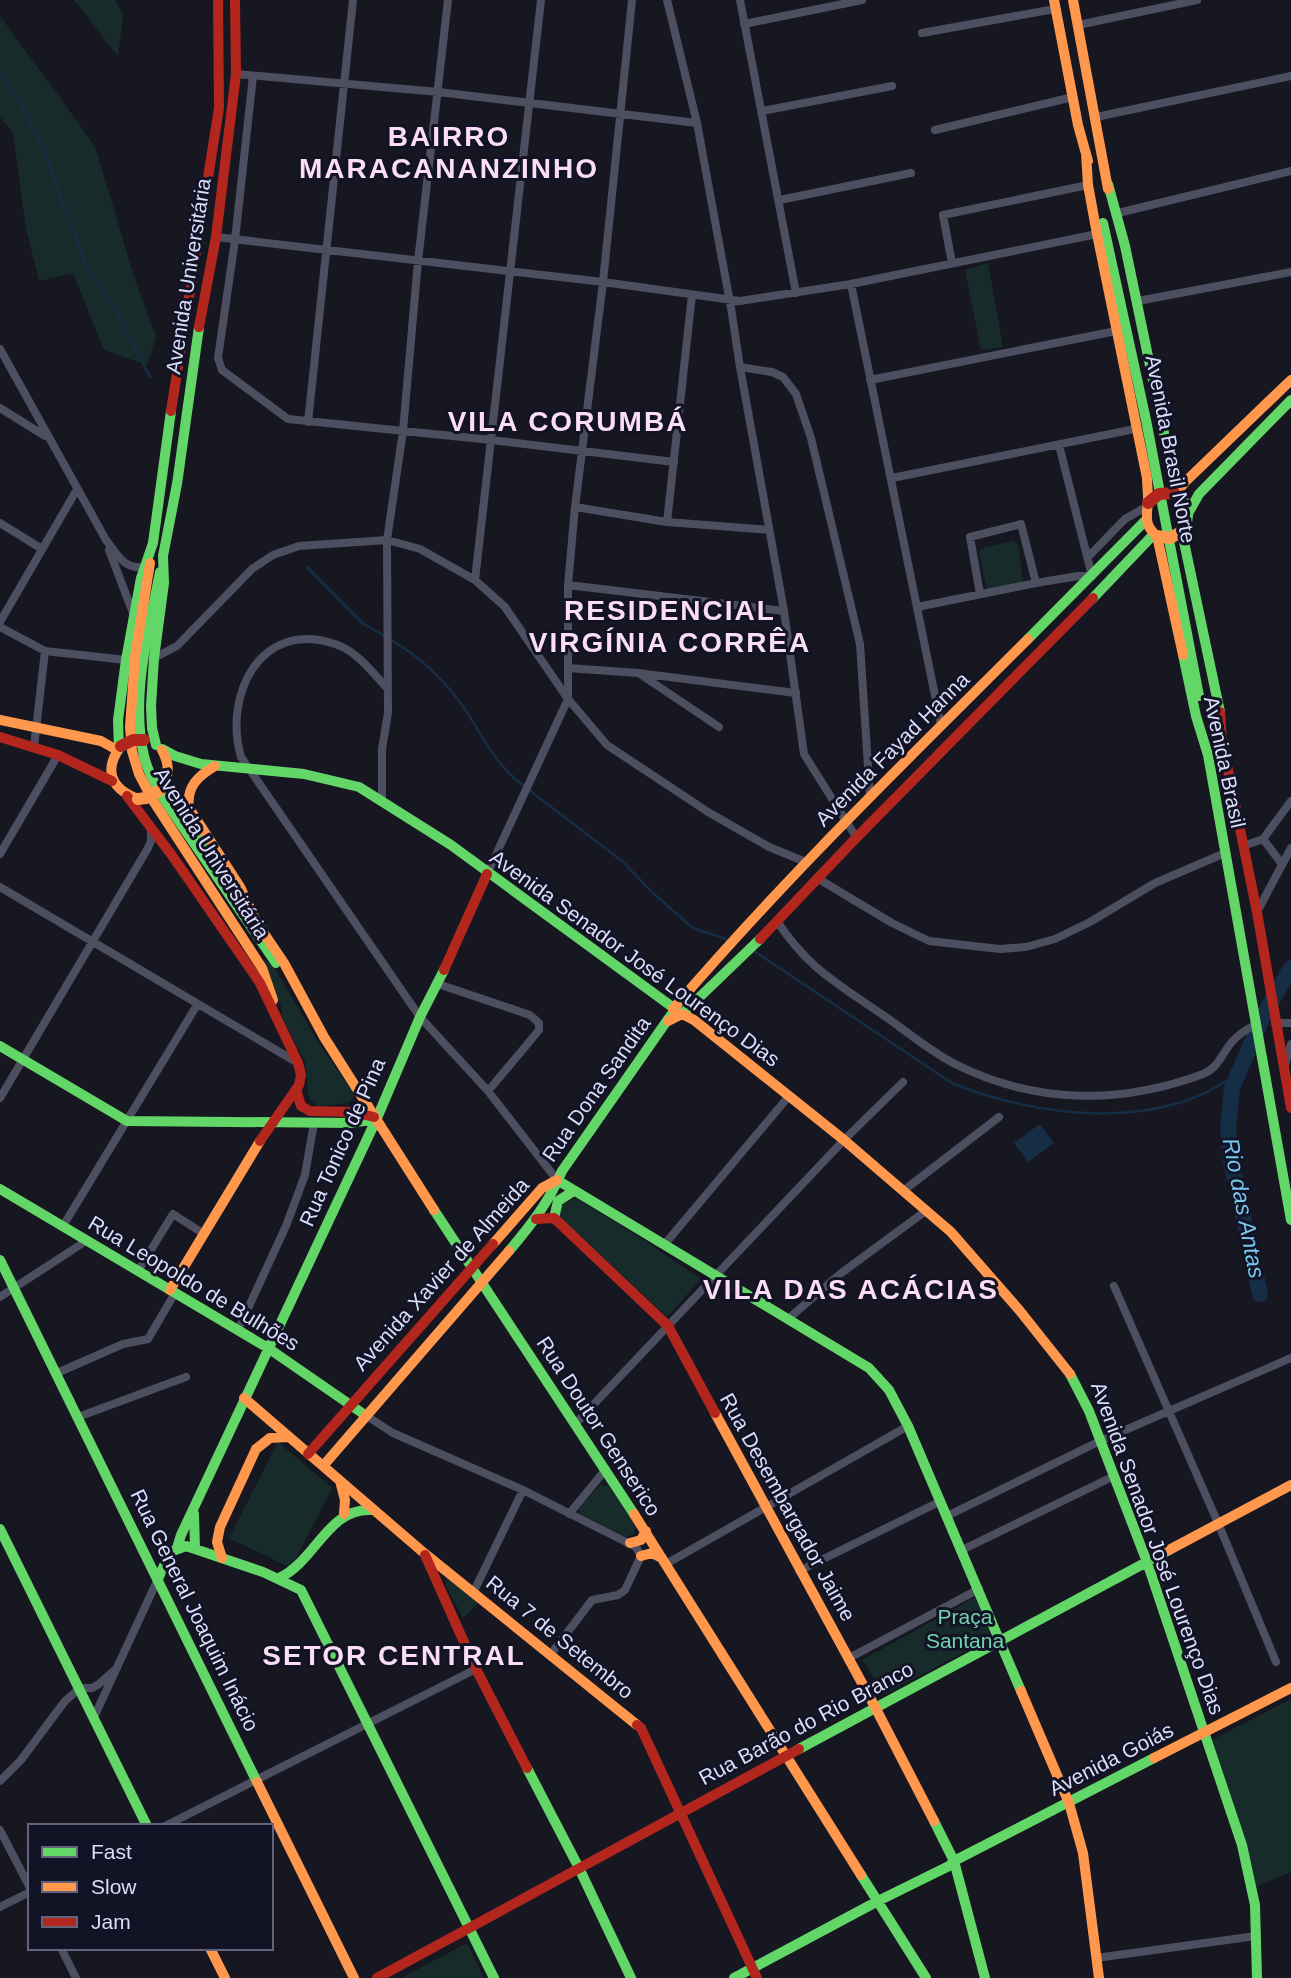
<svg xmlns="http://www.w3.org/2000/svg" width="1291" height="1978" font-family="Arial,sans-serif">
  <rect width="100%" height="100%" fill="#171722"/>
  <!-- green -->
  <path fill="#172c2a" d="M 74,0 L 115,0 L 123,15 L 118,56 Z
    M 0,16 L 95,146 L 135,280 L 156,336 L 147,365 L 104,350 L 73,273 L 39,281 L 26,229 L 13,133 L 0,117 Z
    M 988,263 L 1003,347 L 981,350 L 965,270 Z
    M 1013,541 L 1018,545 L 1023,580 L 1020,584 L 989,589 L 986,586 L 979,552 L 983,548 Z
    M 264,959 L 273,965 L 319,1044 L 355,1095 L 349,1103 L 317,1106 L 309,1098 L 305,1062 L 282,1017 L 281,1006 L 266,969 Z
    M 576,1198 L 639,1237 L 701,1279 L 667,1317 L 558,1215 L 559,1206 Z
    M 278,1442 L 332,1488 L 291,1568 L 229,1538 Z
    M 600,1485 L 608,1486 L 637,1526 L 633,1534 L 626,1537 L 581,1514 L 579,1508 Z
    M 446,1579 L 454,1579 L 478,1603 L 463,1618 L 446,1586 Z
    M 976,1597 L 991,1638 L 885,1694 L 862,1660 Z
    M 1291,1699 L 1291,1872 L 1253,1888 L 1210,1741 Z
    M 467,1943 L 484,1978 L 401,1978 Z"/>
  <!-- water -->
  <path fill="#152d45" d="M 1040,1124 L 1054,1143 L 1028,1162 L 1014,1143 Z"/>
  <g fill="none" stroke-linecap="round" stroke-linejoin="round">
    <!-- stream -->
    <path stroke="#152d45" stroke-width="2.5" d="M 0,76 L 19,100 L 45,154 L 84,260 L 111,302 L 150,377
      M 307,567 L 362,623 L 385,636
      M 391,640 C 419,656 443,679 462,705 C 482,734 495,765 524,786
      M 529,790 L 622,861 L 654,894 L 693,928 L 729,940
      M 754,951 L 952,1083 C 1037,1118 1164,1133 1240,1071"/>
    <!-- river -->
    <path stroke="#152d45" stroke-width="16" d="M 1260,1294 L 1230,1156 L 1228,1127 L 1232,1088 L 1265,1012 L 1291,968"/>
    <!-- street -->
    <path stroke="#4d4f61" stroke-width="8" d="M 667,0 L 697,123 L 731,308 L 740,367 L 784,611 L 804,754 L 856,837
      M 740,0 L 796,293
      M 744,24 L 862,0
      M 1078,25 L 1197,0
      M 922,33 L 1055,9
      M 236,74 L 438,92 L 697,123
      M 253,76 L 235,240 L 218,358 L 222,370 L 288,419 L 491,440 L 674,462
      M 762,111 L 892,86
      M 1096,117 L 1291,76
      M 935,130 L 1073,97
      M 780,200 L 911,173
      M 1118,213 L 1291,171
      M 216,237 L 603,282 L 740,301 L 851,284 L 1097,234
      M 952,263 L 943,215 L 1088,185
      M 851,284 L 941,725
      M 1138,301 L 1291,272
      M 0,349 L 106,540 C 117,554 124,570 144,567
      M 740,367 L 772,372 L 783,377 L 796,394 L 811,438 L 860,644 L 870,797
      M 870,380 L 1116,331
      M 0,408 L 45,436
      M 308,422 L 353,0
      M 892,478 L 1135,429
      M 575,507 L 667,522 L 769,530
      M 667,522 L 692,295
      M 0,523 L 42,549
      M 109,550 L 133,613
      M 1088,557 L 1125,519 L 1146,507
      M 475,580 L 541,0
      M 568,585 L 784,611
      M 980,594 L 970,537 L 1021,524 L 1036,583
      M 917,607 L 1036,583 L 1078,576 L 1092,576 L 1059,445
      M 0,622 L 76,491
      M 0,627 L 45,651 L 126,660
      M 154,658 L 177,646 L 252,569 L 273,555 L 299,546 L 387,540 L 420,549 L 475,580 L 505,607 L 568,699 L 607,745 L 708,812 L 769,847 L 806,862
      M 568,668 L 638,673 L 796,693
      M 640,674 L 719,727
      M 388,689 C 372,672 357,651 335,644 C 261,619 223,694 241,757 L 420,1017 L 488,1091 L 557,1180
      M 34,747 L 45,651
      M 382,801 L 382,749 L 388,713 L 387,540 L 403,431 L 418,261 L 448,0
      M 1263,839 L 1282,864
      M 1243,846 L 1263,839 L 1291,801
      M 0,854 L 58,755
      M 487,874 L 568,699 L 568,585 L 575,507 L 603,282 L 632,0
      M 817,878 L 892,923 L 929,941 L 1000,949 L 1026,947 L 1055,939 L 1090,922 L 1155,883 L 1225,853
      M 0,887 L 298,1063
      M 1258,910 L 1291,848
      M 777,921 C 807,967 835,982 880,1013 C 904,1029 928,1050 955,1064 C 1035,1104 1120,1105 1203,1074 C 1218,1068 1222,1054 1231,1043 C 1238,1034 1247,1029 1257,1024
      M 438,984 L 530,1015 L 539,1023 L 539,1030 L 535,1035 L 488,1091
      M 1275,1023 L 1291,1023
      M 1285,1065 L 1291,1044
      M 0,1098 L 148,848 L 151,841 L 151,829
      M 903,1191 L 999,1117
      M 63,1226 L 197,1005
      M 664,1245 L 789,1096
      M 138,1271 L 173,1214 L 204,1234
      M 1114,1286 L 1218,1523 L 1276,1662
      M 0,1297 L 86,1241
      M 788,1319 L 840,1274 L 927,1210
      M 238,1330 L 286,1226 L 305,1175 L 314,1123
      M 57,1373 L 123,1344 L 148,1339 L 175,1293
      M 365,1415 L 393,1433 L 523,1490 L 636,1547 L 641,1556 L 625,1590 L 618,1595 L 592,1600 L 551,1654
      M 78,1417 L 186,1377
      M 576,1423 L 844,1140 L 903,1082
      M 569,1514 L 606,1469
      M 947,1516 L 1100,1441 L 1291,1358
      M 962,1550 L 1114,1476
      M 666,1564 L 908,1426
      M 799,1571 L 941,1501
      M 474,1591 L 523,1490
      M 849,1658 L 979,1589
      M 94,1717 L 158,1579
      M 0,1781 L 21,1760 L 65,1701 L 80,1688 L 92,1688 L 99,1684 L 117,1668
      M 165,1826 L 476,1669
      M 0,1830 L 30,1888
      M 0,1907 L 30,1892
      M 61,1948 L 76,1978
      M 1096,1958 L 1256,1936"/>
    <!-- fast -->
    <path stroke="#63d668" stroke-width="10" d="M 1108,184 L 1125,246 L 1173,476 L 1174,493 L 1182,498 L 1189,509 L 1184,542 L 1220,712
      M 1103,223 L 1146,420 L 1199,696
      M 1190,510 L 1199,494 L 1291,400
      M 160,572 C 149,630 130,696 144,756 C 148,773 158,789 167,804 L 276,963
      M 1093,598 L 1154,534
      M 1028,639 L 1145,521
      M 1183,655 L 1196,716 L 1208,755 L 1291,1220
      M 156,745 L 152,728 L 151,706 L 154,658 L 164,583 L 163,556 L 177,484 L 199,327
      M 119,748 L 118,720 L 126,660 L 141,578 L 153,543 L 171,411
      M 162,749 L 175,756 L 201,764 L 304,774 L 359,787 L 451,845 L 682,1014 L 760,939
      M 164,786 L 231,883
      M 0,1046 L 127,1121 L 353,1123 L 377,1118
      M 557,1180 L 869,1368 L 889,1390 L 908,1426 L 1021,1691
      M 0,1189 L 268,1348 L 365,1415
      M 434,1210 L 634,1514
      M 554,1218 L 558,1201 L 572,1192
      M 509,1251 C 531,1225 549,1202 562,1171 L 671,1015
      M 0,1260 L 257,1782
      M 1070,1374 L 1089,1411 L 1147,1562 L 1242,1845 L 1255,1905 L 1257,1978
      M 194,1514 L 195,1549
      M 0,1529 L 147,1826
      M 177,1548 L 181,1535 L 377,1118 L 420,1017 L 444,970
      M 279,1578 C 316,1561 328,1507 372,1510
      M 158,1579 L 170,1552 L 186,1546 L 263,1572 L 301,1590 L 494,1978
      M 799,1749 L 1169,1550
      M 527,1768 L 579,1868 L 631,1978
      M 861,1875 L 926,1978
      M 734,1978 L 878,1901 L 949,1866 L 954,1861 L 934,1821
      M 985,1978 L 954,1861 L 1154,1758"/>
    <!-- slow -->
    <path stroke="#ff974d" stroke-width="10" d="M 1054,0 L 1078,125 L 1088,161
      M 1073,0 L 1108,189
      M 1086,153 L 1088,185 L 1097,234 L 1147,478 C 1147,484 1148,491 1148,497 C 1148,514 1142,524 1157,536 L 1183,655
      M 1176,494 L 1185,482 L 1291,380
      M 150,563 L 135,657 L 130,727 L 132,751 L 139,774 L 152,799 L 262,968 L 273,1000
      M 0,720 L 101,741 L 117,750
      M 121,746 C 103,770 111,789 138,799
      M 215,766 C 198,776 186,787 189,808 L 240,887 L 256,921
      M 160,790 C 170,777 170,764 162,750
      M 251,914 L 284,963 L 324,1037 L 434,1210
      M 673,1009 C 784,879 907,760 1028,639
      M 668,1021 L 682,1014 L 694,1020 L 844,1140 L 951,1232 L 1020,1311 L 1070,1374
      M 493,1244 L 542,1188 L 557,1180
      M 170,1290 L 260,1141
      M 244,1398 L 424,1553 L 637,1725
      M 715,1413 L 875,1707 L 934,1821
      M 323,1466 L 509,1251
      M 340,1481 L 345,1500 L 344,1514
      M 634,1514 L 861,1875
      M 630,1543 L 641,1540 L 646,1531
      M 1169,1550 L 1291,1485
      M 641,1556 L 652,1553 L 662,1558
      M 222,1558 L 217,1542 L 220,1527 L 256,1449 L 270,1438 L 288,1437
      M 1021,1691 L 1069,1803
      M 1154,1758 L 1291,1688
      M 257,1782 L 354,1978
      M 1069,1803 L 1083,1853 L 1099,1978
      M 210,1948 L 225,1978"/>
    <!-- jam -->
    <path stroke="#b3261e" stroke-width="10" d="M 199,327 L 216,237 L 236,74 L 235,0
      M 171,411 L 219,108 L 218,0
      M 1220,712 L 1222,741 L 1257,912 L 1291,1108
      M 0,737 L 58,755 L 112,781
      M 127,796 L 171,854 L 260,983 L 298,1063 L 301,1075 L 299,1085 L 260,1141
      M 760,939 L 857,837 L 1093,598
      M 444,970 L 487,874
      M 296,1089 L 301,1106 L 310,1111 L 353,1112 L 374,1117
      M 536,1219 L 554,1218 L 668,1326 L 715,1413
      M 308,1454 L 493,1244
      M 425,1555 L 476,1669 L 527,1768
      M 637,1725 L 641,1728 L 757,1978
      M 377,1978 L 799,1749"/>
    <!-- slow-bridge -->
    <path stroke="#ff974d" stroke-width="12" d="M 1157,536 L 1170,538 L 1183,531
      M 138,799 L 146,798 L 160,790"/>
    <!-- jam-bridge -->
    <path stroke="#b3261e" stroke-width="12" d="M 1148,503 L 1159,494 L 1174,493
      M 121,746 L 133,740 L 144,740"/>
  </g>
  <g text-anchor="middle" dominant-baseline="central" stroke-width="6" stroke-linejoin="round" paint-order="stroke">
    <!-- street labels -->
    <g font-size="21" fill="#dcddfb" stroke="#131326">
      <text transform="translate(188 276) rotate(-81)">Avenida Universitária</text>
      <text transform="translate(1171 449) rotate(79)">Avenida Brasil Norte</text>
      <text transform="translate(892 749) rotate(-45)">Avenida Fayad Hanna</text>
      <text transform="translate(1225 762) rotate(78)">Avenida Brasil</text>
      <text transform="translate(212 853) rotate(58)">Avenida Universitária</text>
      <text transform="translate(635 958) rotate(36)">Avenida Senador José Lourenço Dias</text>
      <text transform="translate(596 1089) rotate(-55)">Rua Dona Sandita</text>
      <text transform="translate(342 1142) rotate(-66)">Rua Tonico de Pina</text>
      <text transform="translate(441 1274) rotate(-48)">Avenida Xavier de Almeida</text>
      <text transform="translate(194 1283) rotate(31)">Rua Leopoldo de Bulhões</text>
      <text transform="translate(599 1426) rotate(57)">Rua Doutor Genserico</text>
      <text transform="translate(788 1507) rotate(61)">Rua Desembargador Jaime</text>
      <text transform="translate(1158 1548) rotate(70)">Avenida Senador José Lourenço Dias</text>
      <text transform="translate(195 1610) rotate(64)">Rua General Joaquim Inácio</text>
      <text transform="translate(560 1637) rotate(39)">Rua 7 de Setembro</text>
      <text transform="translate(806 1723) rotate(-28)">Rua Barão do Rio Branco</text>
      <text transform="translate(1111 1759) rotate(-27)">Avenida Goiás</text>
    </g>
    <!-- park labels -->
    <g font-size="21" fill="#70d3ad" stroke="#131326">
      <text x="965" y="1616">Praça<tspan x="965" dy="24">Santana</tspan></text>
    </g>
    <!-- water labels -->
    <g font-size="23" font-style="italic" fill="#77c7ee" stroke="#131326">
      <text transform="translate(1244 1208) rotate(79)">Rio das Antas</text>
    </g>
    <!-- district labels -->
    <g font-size="28" font-weight="bold" letter-spacing="2" fill="#fbdef4" stroke="#131326">
      <text x="449" y="136">BAIRRO<tspan x="449" dy="32">MARACANANZINHO</tspan></text>
      <text x="568" y="421">VILA CORUMBÁ</text>
      <text x="670" y="610">RESIDENCIAL<tspan x="670" dy="32">VIRGÍNIA CORRÊA</tspan></text>
      <text x="851" y="1289">VILA DAS ACÁCIAS</text>
      <text x="394" y="1655">SETOR CENTRAL</text>
    </g>
  </g>
  <!-- legend -->
  <rect x="28" y="1824" width="245" height="126" fill="#131326" stroke="#63647b" stroke-width="2"/>
  <rect x="42" y="1847" width="35" height="10" fill="#63d668" stroke="#63647b" stroke-width="2"/>
  <text x="91" y="1859" font-size="21" fill="#dcddfb">Fast</text>
  <rect x="42" y="1882" width="35" height="10" fill="#ff974d" stroke="#63647b" stroke-width="2"/>
  <text x="91" y="1894" font-size="21" fill="#dcddfb">Slow</text>
  <rect x="42" y="1917" width="35" height="10" fill="#b3261e" stroke="#63647b" stroke-width="2"/>
  <text x="91" y="1929" font-size="21" fill="#dcddfb">Jam</text>
</svg>
